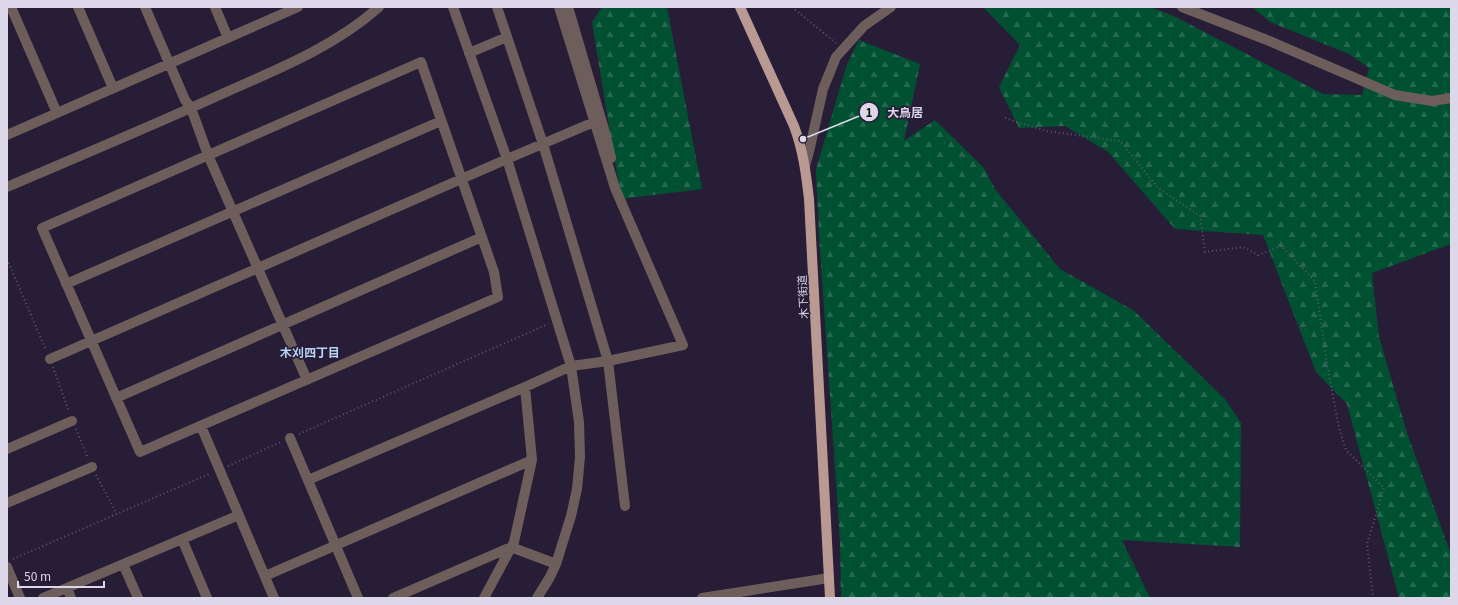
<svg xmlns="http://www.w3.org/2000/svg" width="1458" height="605" font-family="Georgia,'Noto Sans JP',serif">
  <defs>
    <pattern id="forest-firs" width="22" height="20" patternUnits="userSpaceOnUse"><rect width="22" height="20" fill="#005132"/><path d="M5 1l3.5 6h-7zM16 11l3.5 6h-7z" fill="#256950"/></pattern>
  </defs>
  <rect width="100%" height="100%" fill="#271d36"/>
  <!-- forest -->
  <path fill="url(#forest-firs)" d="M 602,7 L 667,7 L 702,189 L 621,199 L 592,22 Z
    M 983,7 L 1150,7 L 1174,16 L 1323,94 L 1362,95 L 1369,68 L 1349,54 L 1270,22 L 1252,7 L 1451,7 L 1451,244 L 1372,273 L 1379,337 L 1407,433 L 1451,554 L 1451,598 L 1399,598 L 1347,404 L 1316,372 L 1263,235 L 1175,229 L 1108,152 L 1065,126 L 1019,128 L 999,87 L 1020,45 Z
    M 859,40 L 920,64 L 904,141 L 935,120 L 984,168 L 995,189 L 1060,269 L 1133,310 L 1225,399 L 1241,423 L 1240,547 L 1122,540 L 1150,598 L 841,598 L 840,541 L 819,235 L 816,169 L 847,64 Z"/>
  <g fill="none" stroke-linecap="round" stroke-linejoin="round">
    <!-- path -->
    <path stroke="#5e566c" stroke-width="2" stroke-dasharray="1 3" stroke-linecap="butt" d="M 792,7 L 836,43
      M 1005,118 L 1046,131 L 1120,141 L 1158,188 L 1200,216 L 1205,252 L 1243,247 L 1258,255 L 1281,246 L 1315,281 L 1327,364 L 1339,428 L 1346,450 L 1384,488 L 1367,544 L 1373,598
      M 7,259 L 46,350
      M 53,367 L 69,412
      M 76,429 L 88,458
      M 299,434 L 548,324
      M 228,466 L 281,442
      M 96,475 L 117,514
      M 13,559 L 209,474"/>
    <!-- minor -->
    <path stroke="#6e5e5b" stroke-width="10" d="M 11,7 L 57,113
      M 78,7 L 113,88
      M 145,7 L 185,100 L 191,108 L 208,155 L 307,380
      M 215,7 L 228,38
      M 453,7 L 507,159 L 571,366 L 579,422 L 580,457 L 577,489 L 571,516 L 556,564 L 550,577 L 537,598
      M 497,7 L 543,144 L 608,361 L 625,506
      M 568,7 L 606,136 L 611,158
      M 1182,7 L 1267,40 L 1395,95 L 1432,101 L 1451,98
      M 469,53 L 507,37
      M 421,62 L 494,272 L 498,297 L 140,452 L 42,228 Z
      M 7,135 L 298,7
      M 805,166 L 809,152 L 823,89 L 836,57 L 864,26 L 891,7
      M 7,187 C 79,156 152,126 224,93 C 278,69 334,47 379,7
      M 66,284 L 441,121
      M 50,359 L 507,159 L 594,122
      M 116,398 L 482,237
      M 201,426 L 274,598
      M 290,438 L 358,598
      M 7,449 L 72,421
      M 308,480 L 525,387 L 571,366 L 608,361 L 683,345 L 615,188 L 559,7
      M 7,503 L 92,467
      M 182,539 L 207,598
      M 123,564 L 138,598
      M 7,567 L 20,598
      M 265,576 L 532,460
      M 67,588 L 71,598
      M 43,598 L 239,515
      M 393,598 L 511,547 L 556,564
      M 484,598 L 514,542 L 532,460 L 525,387
      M 702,598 L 829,578"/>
    <!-- major -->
    <path stroke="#ba9993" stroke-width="10" d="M 740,7 L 794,126 C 803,150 806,173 809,199 L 830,598"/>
  </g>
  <g text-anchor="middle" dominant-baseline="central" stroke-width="3.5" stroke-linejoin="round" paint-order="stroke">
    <!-- street labels -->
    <g font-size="11" fill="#ddd8e9" stroke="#271d36">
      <text transform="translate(802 297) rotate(-93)">木下街道</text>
    </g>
    <!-- neighbourhood labels -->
    <g font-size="12" font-weight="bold" fill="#b8d1f7" stroke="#271d36">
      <text x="310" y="351">木刈四丁目</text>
    </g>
  </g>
  <!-- callouts -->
  <path fill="none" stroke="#ddd8e9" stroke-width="1.5" d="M803 139L869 112"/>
  <g fill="#ddd8e9" stroke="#271d36" stroke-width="1.5">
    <circle cx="803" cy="139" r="4"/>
    <circle cx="869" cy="112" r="10"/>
  </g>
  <g font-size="12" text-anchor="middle" font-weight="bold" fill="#111">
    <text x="869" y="117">1</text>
  </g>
  <g font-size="12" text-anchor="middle" font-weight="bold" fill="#ddd8e9" stroke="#271d36" stroke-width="3.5" stroke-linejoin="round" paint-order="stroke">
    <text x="905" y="117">大鳥居</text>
  </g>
  <!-- border -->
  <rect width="1458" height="605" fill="none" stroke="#ddd8e9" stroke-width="16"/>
  <!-- scale -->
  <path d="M18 581v6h86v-6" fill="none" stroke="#ddd8e9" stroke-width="2"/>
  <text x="24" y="581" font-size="12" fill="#ddd8e9" stroke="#271d36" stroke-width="3" paint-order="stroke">50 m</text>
</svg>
